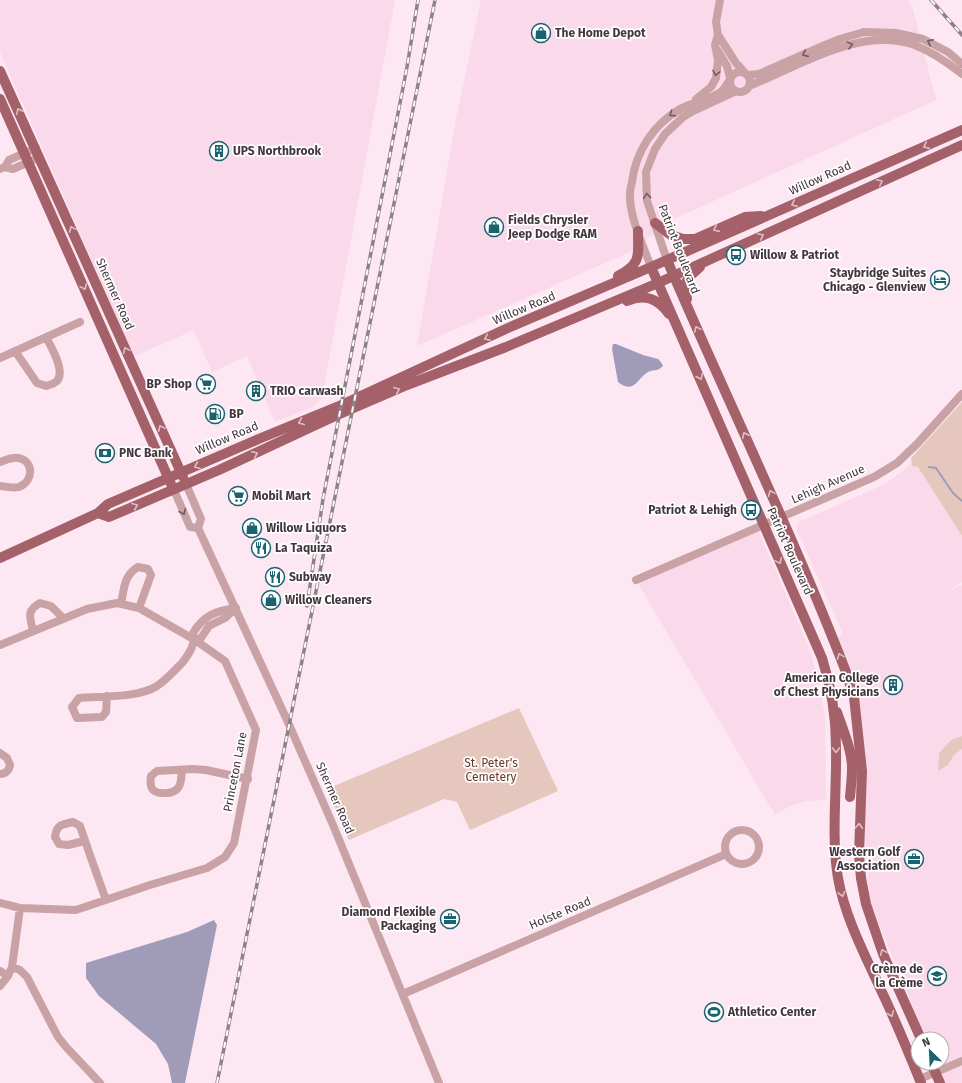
<svg xmlns="http://www.w3.org/2000/svg" width="962" height="1083" font-family="'Fira Sans',sans-serif">
  <rect width="100%" height="100%" fill="#fce7f2"/>
  <!-- built -->
  <path fill="#fad9ea" d="M 0,0 L 395,0 L 322,398 L 312,407 L 275,422 L 247,356 L 212,372 L 194,330 L 134,356 L 0,52 Z
    M 481,0 L 908,0 L 912,6 L 936,100 L 674,219 L 630,252 L 417,346 L 456,119 Z
    M 915,459 L 962,533 L 962,582 L 944,593 L 962,585 L 962,736 L 951,740 L 939,753 L 938,770 L 948,765 L 954,755 L 962,749 L 962,1083 L 945,1083 L 937,1063 L 942,1063 L 942,1039 L 926,1039 L 870,902 L 864,817 L 865,762 L 837,637 L 843,634 L 796,528 L 799,522 L 883,485 L 905,469 Z
    M 757,528 L 811,653 L 825,714 L 826,800 L 806,801 L 788,807 L 775,815 L 636,580 Z"/>
  <!-- green -->
  <path fill="#e6c7bd" d="M 962,402 L 962,536 L 918,467 L 912,466 L 911,458 Z
    M 519,708 L 558,791 L 470,830 L 457,802 L 444,799 L 349,840 L 327,789 Z
    M 962,736 L 962,749 L 954,755 L 948,765 L 938,771 L 939,753 L 951,740 Z"/>
  <!-- water -->
  <path fill="#9f9bb9" d="M 613,344 L 616,344 L 643,355 L 658,359 L 661,362 L 663,366 C 658,372 653,369 648,372 C 637,378 635,395 618,382 L 612,349 Z
    M 214,920 L 217,925 L 185,1083 L 172,1083 L 168,1064 L 156,1044 L 99,996 L 86,978 L 86,963 L 187,932 Z"/>
  <g fill="none" stroke-linecap="round" stroke-linejoin="round">
    <!-- stream -->
    <path stroke="#9f9bb9" stroke-width="2" d="M 929,467 L 936,468 L 953,493 L 962,501"/>
    <!-- minor -->
    <path stroke="#c9a2a5" stroke-width="8" d="M 718,35 L 736,63 L 745,73
      M 718,51 L 727,66 L 730,78
      M730 82a10 10 0 1 1 20 0a10 10 0 1 1-20 0Z
      M 748,75 L 759,74 L 825,45 L 840,39 L 864,32 L 896,33 L 923,39 L 948,52 L 962,64
      M 749,86 C 798,67 857,27 912,44 C 931,51 947,62 962,74
      M 696,99 L 711,87 L 716,78 L 718,60 L 715,45 L 718,35 L 716,22 L 720,0
      M 5,167 L 13,169 L 40,157
      M 0,169 L 5,167 L 9,160 L 36,148
      M 667,260 L 647,201 L 646,172 L 655,149 L 665,134 L 683,117 L 693,111 L 736,91
      M 651,267 C 644,248 630,218 630,197 C 629,193 631,187 632,182 C 636,151 653,125 680,109 C 692,102 711,100 722,91 C 725,88 727,84 729,81
      M 15,351 L 37,383 L 46,386 C 50,385 54,384 57,381 C 66,371 51,347 46,337
      M 0,358 L 80,322
      M 0,462 C 6,460 12,457 18,458 C 33,460 35,480 19,487 C 13,489 6,486 0,486
      M 186,484 L 201,519 L 198,528 L 287,720 L 333,825 L 439,1083
      M 174,490 L 190,527 L 198,528
      M 636,580 L 874,477 L 897,463 L 917,444 L 962,394
      M 121,604 C 124,589 124,575 138,567 L 148,569 L 151,575 L 139,608
      M 33,631 C 30,617 26,611 40,603 L 51,606 L 63,618
      M 195,640 L 201,638 L 209,626 L 225,618 L 236,608
      M 0,645 L 87,609 L 117,603 L 139,608 L 195,640 L 225,661 L 256,730 L 234,843 L 225,857 L 207,868 L 150,885 L 76,910 L 20,908 L 0,903
      M 107,696 L 106,712 L 102,717 L 77,718 L 72,707 L 79,698 C 102,696 138,698 157,686 C 166,680 174,671 182,663 C 189,654 196,644 193,633 C 204,615 216,611 236,608
      M 0,753 L 7,758 L 10,765 C 9,771 5,774 0,774
      M 182,770 C 181,775 182,784 178,788 C 175,792 170,793 166,793 C 153,794 149,789 151,776 L 157,771 L 193,769 L 206,770 L 248,779
      M725 847a17 17 0 1 1 34 0a17 17 0 1 1-34 0Z
      M 84,841 L 68,845 L 59,844 L 55,837 C 57,824 61,825 73,822 L 80,826 L 91,858 L 106,900
      M 12,967 L 20,970 L 27,977 L 58,1037 L 67,1048 L 100,1083
      M 0,971 L 8,976
      M 0,986 L 8,976 L 12,967 L 20,908
      M 403,994 L 726,854
      M 920,1079 L 962,1061"/>
    <!-- major -->
    <path stroke="#a46169" stroke-width="10" d="M 0,71 L 183,477
      M 0,99 L 171,484
      M 655,223 L 671,235 L 683,239 L 695,239 L 745,217 L 761,216
      M 667,260 C 726,398 792,532 846,672 L 854,697 L 862,771 L 859,855 L 861,878 L 866,904 L 883,954 L 921,1039
      M 651,267 L 822,658 C 831,686 836,717 836,747 C 837,791 831,835 838,878 C 845,917 864,953 880,988 C 895,1019 908,1051 921,1083
      M 618,276 C 642,263 638,256 638,231
      M 687,299 L 685,284 L 690,276 L 700,267
      M 627,301 C 645,293 658,299 669,314
      M 98,513 L 109,517 L 219,470 L 335,416 L 407,385 L 506,347 L 658,283 L 962,145
      M 0,558 L 98,513 L 108,504 L 261,438 L 337,407 L 508,328 L 651,267 L 962,130
      M 837,712 C 843,730 852,750 852,768 C 852,777 851,787 850,797
      M 931,1063 L 940,1083"/>
    <!-- rail casing -->
    <g stroke="#918089" stroke-width="3.5">
      <path id="rail" d="M 931,0 L 962,35
        M 307,606 L 323,499 L 407,67 L 418,0
        M 217,1083 L 435,0"/>
    </g>
    <!-- rail -->
    <use href="#rail" stroke="#fff" stroke-width="2" stroke-dasharray="6" stroke-linecap="butt"/>
  </g>
  <!-- one-way arrows -->
  <defs><path id="oneway-chevron" d="M-2-3.5L2.5 0L-2 3.5" fill="none" stroke-width="1.6" stroke-linecap="round" stroke-linejoin="round"/></defs>
  <g stroke="#725c61">
    <use href="#oneway-chevron" transform="translate(930 42) rotate(-154)"/>
    <use href="#oneway-chevron" transform="translate(850 45) rotate(-15)"/>
    <use href="#oneway-chevron" transform="translate(805 54) rotate(156)"/>
    <use href="#oneway-chevron" transform="translate(716 73) rotate(102)"/>
    <use href="#oneway-chevron" transform="translate(672 114) rotate(146)"/>
    <use href="#oneway-chevron" transform="translate(647 196) rotate(-95)"/>
    <use href="#oneway-chevron" transform="translate(183 512) rotate(66)"/>
  </g>
  <g stroke="#dbc0c3">
    <use href="#oneway-chevron" transform="translate(19 111) rotate(-115)"/>
    <use href="#oneway-chevron" transform="translate(926 146) rotate(156)"/>
    <use href="#oneway-chevron" transform="translate(880 182) rotate(-25)"/>
    <use href="#oneway-chevron" transform="translate(794 204) rotate(156)"/>
    <use href="#oneway-chevron" transform="translate(72 229) rotate(-114)"/>
    <use href="#oneway-chevron" transform="translate(716 229) rotate(156)"/>
    <use href="#oneway-chevron" transform="translate(761 236) rotate(-25)"/>
    <use href="#oneway-chevron" transform="translate(84 287) rotate(66)"/>
    <use href="#oneway-chevron" transform="translate(697 329) rotate(-114)"/>
    <use href="#oneway-chevron" transform="translate(487 338) rotate(155)"/>
    <use href="#oneway-chevron" transform="translate(126 350) rotate(-114)"/>
    <use href="#oneway-chevron" transform="translate(700 377) rotate(67)"/>
    <use href="#oneway-chevron" transform="translate(397 390) rotate(-23)"/>
    <use href="#oneway-chevron" transform="translate(301 422) rotate(158)"/>
    <use href="#oneway-chevron" transform="translate(161 428) rotate(-115)"/>
    <use href="#oneway-chevron" transform="translate(745 435) rotate(-115)"/>
    <use href="#oneway-chevron" transform="translate(255 454) rotate(-25)"/>
    <use href="#oneway-chevron" transform="translate(197 466) rotate(157)"/>
    <use href="#oneway-chevron" transform="translate(771 493) rotate(-114)"/>
    <use href="#oneway-chevron" transform="translate(135 506) rotate(-23)"/>
    <use href="#oneway-chevron" transform="translate(779 561) rotate(66)"/>
    <use href="#oneway-chevron" transform="translate(840 656) rotate(-111)"/>
    <use href="#oneway-chevron" transform="translate(836 750) rotate(90)"/>
    <use href="#oneway-chevron" transform="translate(859 826) rotate(-87)"/>
    <use href="#oneway-chevron" transform="translate(842 894) rotate(77)"/>
    <use href="#oneway-chevron" transform="translate(883 952) rotate(-112)"/>
    <use href="#oneway-chevron" transform="translate(891 1014) rotate(67)"/>
  </g>
  <!-- icons -->
  <defs>
    <g id="shop-ring" transform="scale(1)"><circle r="9.5" fill="#fff" stroke="#18636f" stroke-width="1.5"/><path d="M-5-2.5h2.3a2.7 3.5 0 0 1 5.4 0H5L5.5 6h-11ZM-1.5-2.5h3a1.5 2.3 0 0 0-3 0Z" fill="#18636f"/></g>
    <g id="building-ring" transform="scale(1)"><circle r="9.5" fill="#fff" stroke="#18636f" stroke-width="1.5"/><path d="M-4-6H4V6H1V3H-1V6H-4ZM-2.5-4.3h1.7v1.8h-1.7ZM.8-4.3h1.7v1.8H.8ZM-2.5-1h1.7V.8h-1.7ZM.8-1h1.7V.8H.8Z" fill="#18636f"/></g>
    <g id="bus-ring" transform="scale(1)"><circle r="9.5" fill="#fff" stroke="#18636f" stroke-width="1.5"/><path d="M-5-6H5V4H4V6H2V4H-2V6H-4V4H-5ZM-3.5-4V0h7V-4ZM-3.5 1.2v1.5H-2V1.2ZM2 1.2v1.5H3.5V1.2Z" fill="#18636f"/></g>
    <g id="hotel-ring" transform="scale(1)"><circle r="9.5" fill="#fff" stroke="#18636f" stroke-width="1.5"/><path d="M-6-4.5h1.5V1H6V5H4.5V3h-9V5H-6ZM-4 0a1.8 1.8 0 1 1 3.6 0ZM.5 0V-2.5h3Q6-2.5 6 0Z" fill="#18636f"/></g>
    <g id="supermarket-ring" transform="scale(1)"><circle r="9.5" fill="#fff" stroke="#18636f" stroke-width="1.5"/><path d="M-6-5.5h2.5l.6 2H6L4.5 2H-2.5L-4.4-4H-6ZM-1.5 3.2a1.3 1.3 0 1 0 .1 0ZM3 3.2a1.3 1.3 0 1 0 .1 0Z" fill="#18636f"/></g>
    <g id="fuel-ring" transform="scale(1)"><circle r="9.5" fill="#fff" stroke="#18636f" stroke-width="1.5"/><path d="M-5.5-6h7V0h2V4h1.3V-2.5L3-4.5l.8-.8L6-3V5H2.5V1h-1V6h-7ZM-4.2-4.7v3.2H.2V-4.7Z" fill="#18636f"/></g>
    <g id="bank-ring" transform="scale(1)"><circle r="9.5" fill="#fff" stroke="#18636f" stroke-width="1.5"/><path d="M-6-4H6V4H-6ZM0-2.3a2.3 2.3 0 1 0 0 4.6a2.3 2.3 0 1 0 0-4.6Z" fill="#18636f"/></g>
    <g id="restaurant-ring" transform="scale(1)"><circle r="9.5" fill="#fff" stroke="#18636f" stroke-width="1.5"/><path d="M-5-6h1v4h1v-4h1v4h1v-4h1v5L-1.5 .5V6h-2V.5L-5-1ZM5-6V6H3V1.5H1.5Q1.5-4 5-6Z" fill="#18636f"/></g>
    <g id="office-ring" transform="scale(1)"><circle r="9.5" fill="#fff" stroke="#18636f" stroke-width="1.5"/><path d="M-6-3h4V-5.5h4V-3h4V5H-6ZM-1-4.5V-3h2v-1.5ZM-6 0V1H6V0Z" fill="#18636f"/></g>
    <g id="school-ring" transform="scale(1)"><circle r="9.5" fill="#fff" stroke="#18636f" stroke-width="1.5"/><path d="M0-5L7-2L0 1L-7-2ZM-4 1L0 2.5L4 1V4Q0 6-4 4Z" fill="#18636f"/></g>
    <g id="stadium-ring" transform="scale(1)"><circle r="9.5" fill="#fff" stroke="#18636f" stroke-width="1.5"/><path d="M0-5a6.5 5 0 1 0 0 10a6.5 5 0 1 0 0-10ZM-3.5-1.8h7v3.6h-7Z" fill="#18636f"/></g>
  </defs>
  <g fill-rule="evenodd">
    <use href="#shop-ring" x="541" y="33"/>
    <use href="#building-ring" x="219" y="151"/>
    <use href="#shop-ring" x="494" y="227"/>
    <use href="#bus-ring" x="736" y="255"/>
    <use href="#hotel-ring" x="940" y="280"/>
    <use href="#supermarket-ring" x="206" y="384"/>
    <use href="#building-ring" x="256" y="391"/>
    <use href="#fuel-ring" x="215" y="414"/>
    <use href="#bank-ring" x="105" y="453"/>
    <use href="#supermarket-ring" x="238" y="496"/>
    <use href="#bus-ring" x="751" y="510"/>
    <use href="#shop-ring" x="252" y="528"/>
    <use href="#restaurant-ring" x="261" y="548"/>
    <use href="#restaurant-ring" x="275" y="577"/>
    <use href="#shop-ring" x="271" y="600"/>
    <use href="#building-ring" x="893" y="685"/>
    <use href="#office-ring" x="914" y="859"/>
    <use href="#office-ring" x="450" y="919"/>
    <use href="#school-ring" x="937" y="976"/>
    <use href="#stadium-ring" x="714" y="1012"/>
  </g>
  <g text-anchor="middle" dominant-baseline="central" stroke-width="3.5" stroke-linejoin="round" paint-order="stroke">
    <!-- poi labels -->
    <g font-size="12" font-weight="bold" fill="#43363d" stroke="#fff" text-anchor="start">
      <text x="555" y="33">The Home Depot</text>
      <text x="233" y="151">UPS Northbrook</text>
      <text x="508" y="220">Fields Chrysler<tspan x="508" dy="14">Jeep Dodge RAM</tspan></text>
      <text x="750" y="255">Willow &amp; Patriot</text>
      <text x="926" y="273" text-anchor="end">Staybridge Suites<tspan x="926" dy="14">Chicago - Glenview</tspan></text>
      <text x="192" y="384" text-anchor="end">BP Shop</text>
      <text x="270" y="391">TRIO carwash</text>
      <text x="229" y="414">BP</text>
      <text x="119" y="453">PNC Bank</text>
      <text x="252" y="496">Mobil Mart</text>
      <text x="737" y="510" text-anchor="end">Patriot &amp; Lehigh</text>
      <text x="266" y="528">Willow Liquors</text>
      <text x="275" y="548">La Taquiza</text>
      <text x="289" y="577">Subway</text>
      <text x="285" y="600">Willow Cleaners</text>
      <text x="879" y="678" text-anchor="end">American College<tspan x="879" dy="14">of Chest Physicians</tspan></text>
      <text x="900" y="852" text-anchor="end">Western Golf<tspan x="900" dy="14">Association</tspan></text>
      <text x="436" y="912" text-anchor="end">Diamond Flexible<tspan x="436" dy="14">Packaging</tspan></text>
      <text x="923" y="969" text-anchor="end">Crème de<tspan x="923" dy="14">la Crème</tspan></text>
      <text x="728" y="1012">Athletico Center</text>
    </g>
    <!-- street labels -->
    <g font-size="12" fill="#43363d" stroke="#fff">
      <text transform="translate(820 178) rotate(-24)">Willow Road</text>
      <text transform="translate(679 249) rotate(69)">Patriot Boulevard</text>
      <text transform="translate(115 294) rotate(66)">Shermer Road</text>
      <text transform="translate(524 308) rotate(-23)">Willow Road</text>
      <text transform="translate(227 438) rotate(-23)">Willow Road</text>
      <text transform="translate(828 484) rotate(-24)">Lehigh Avenue</text>
      <text transform="translate(790 551) rotate(66)">Patriot Boulevard</text>
      <text transform="translate(235 772) rotate(-79)">Princeton Lane</text>
      <text transform="translate(335 798) rotate(66)">Shermer Road</text>
      <text transform="translate(560 913) rotate(-23)">Holste Road</text>
    </g>
    <!-- park labels -->
    <g font-size="12" fill="#6a3929" stroke="#fff">
      <text x="491" y="763">St. Peter's<tspan x="491" dy="14">Cemetery</tspan></text>
    </g>
  </g>
  <!-- north arrow -->
  <g transform="translate(930 1051) rotate(336)"><circle r="19" fill="#ffffff" stroke="#b4afb1"/>
  <path d="M0-3L7 15L0 10L-7 15Z" fill="#18636f"/>
  <text y="-6" font-size="11" font-weight="bold" text-anchor="middle" fill="#43363d">N</text>
  </g>
</svg>
